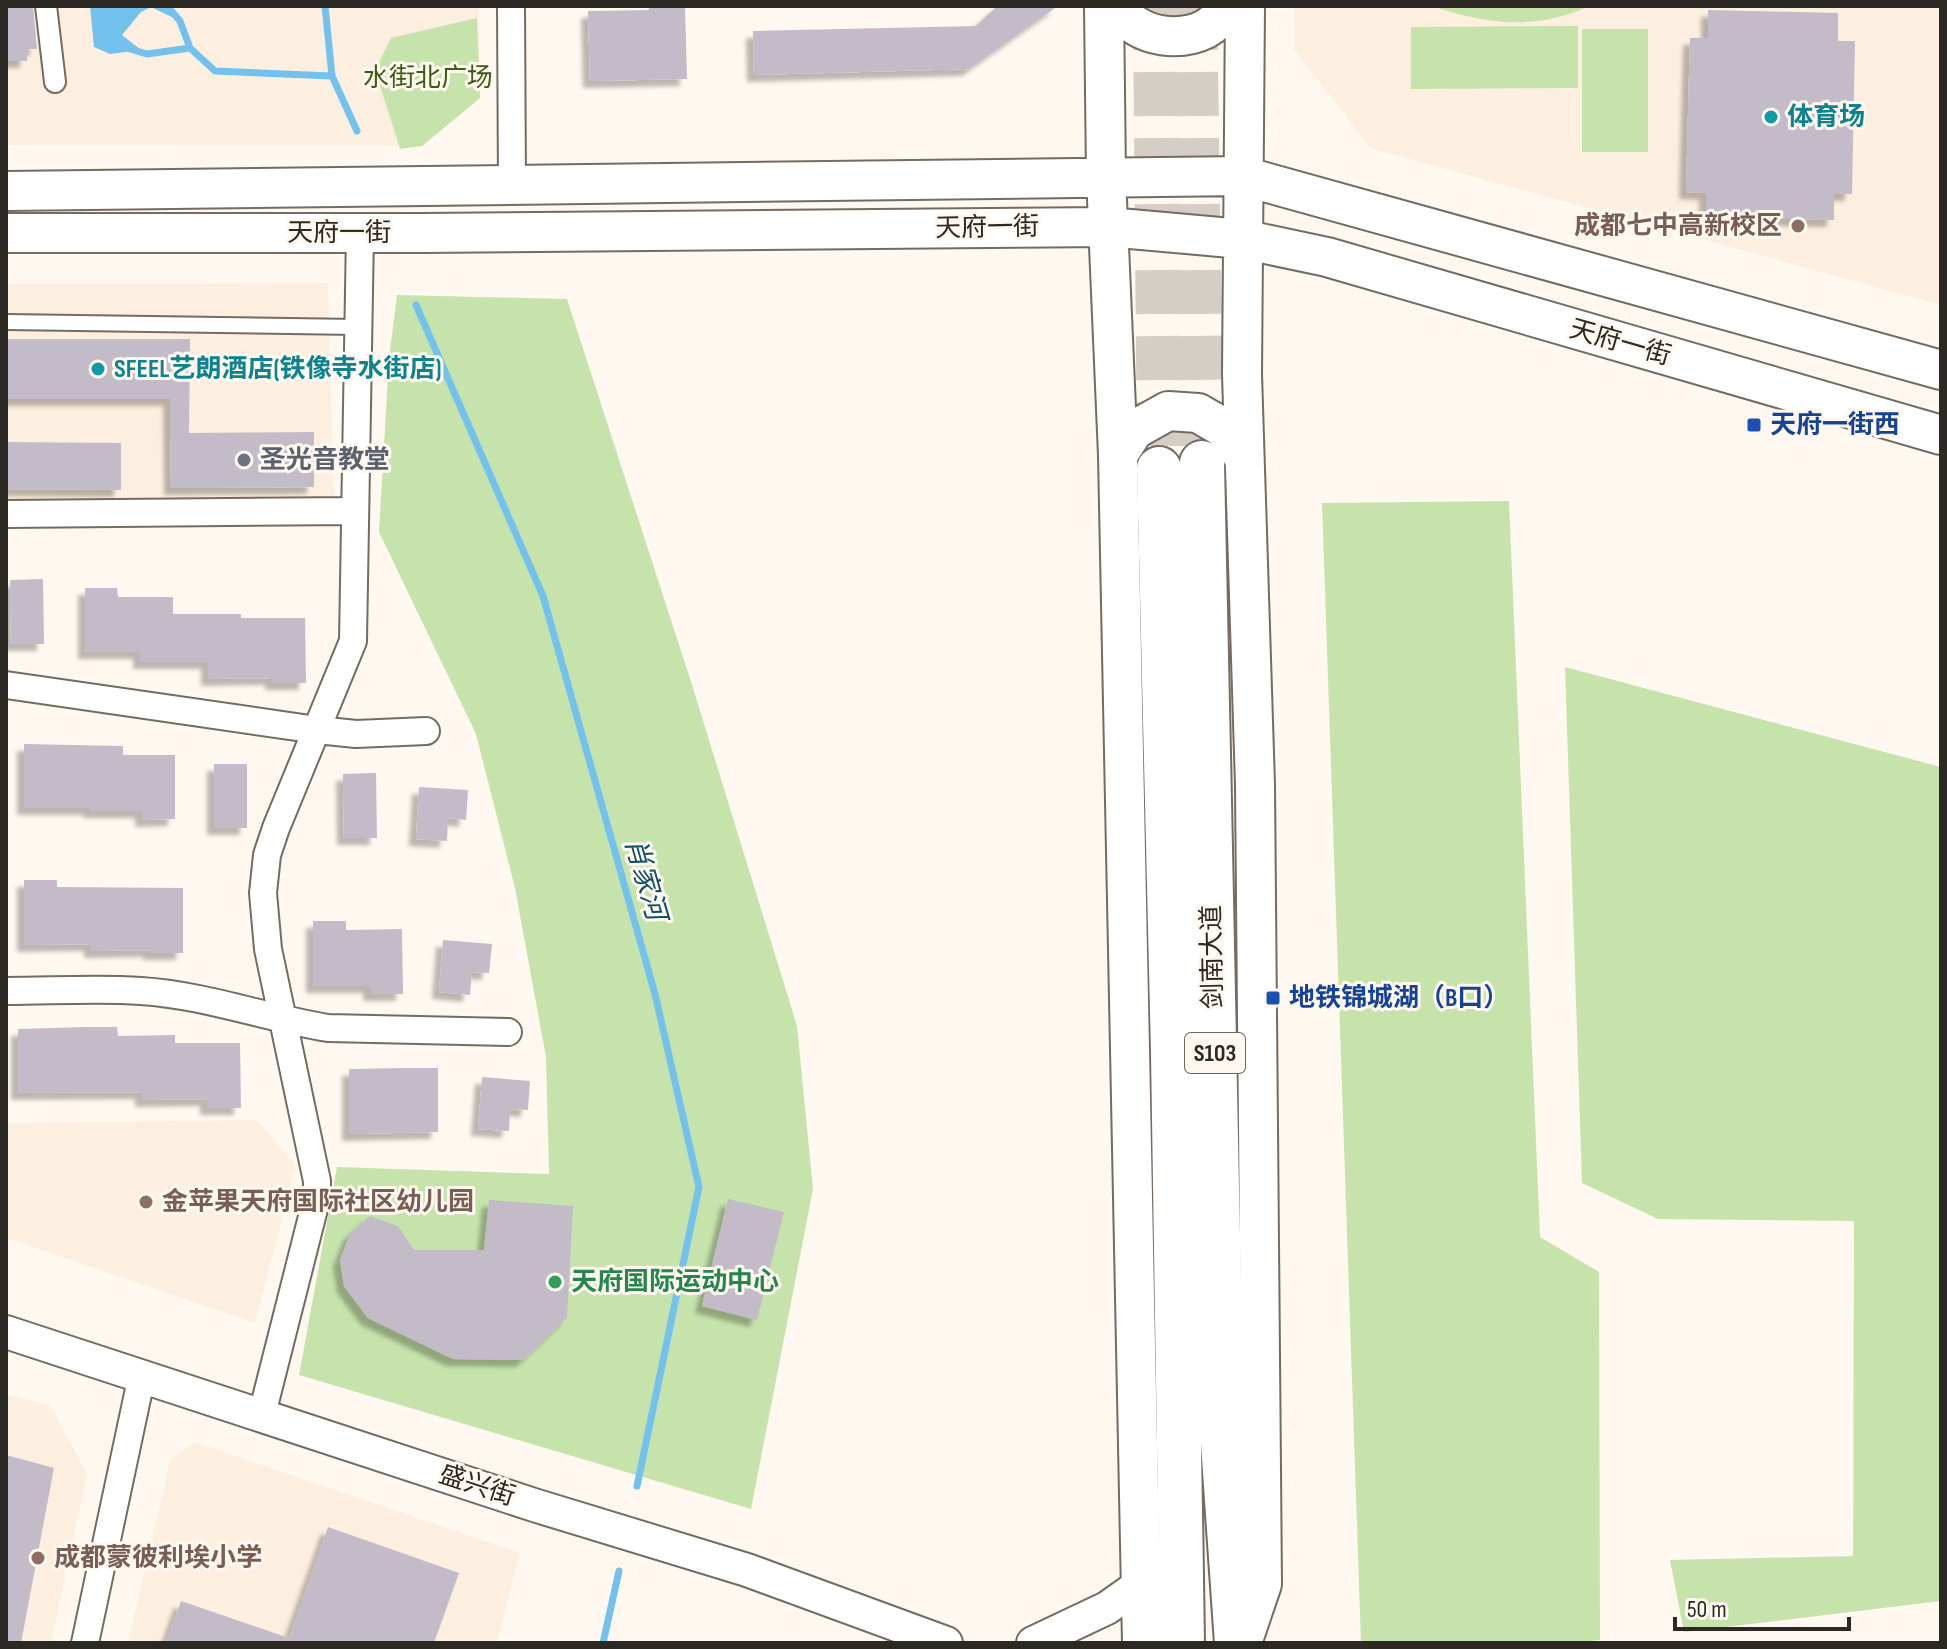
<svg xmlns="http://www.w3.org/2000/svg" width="1947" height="1649" font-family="'Sofia Sans Condensed','Noto Sans SC',sans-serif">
  <defs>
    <filter id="shadow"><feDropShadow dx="-7" dy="7" stdDeviation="2" flood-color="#0004"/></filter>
  </defs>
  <rect width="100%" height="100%" fill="#fff8f0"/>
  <!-- built -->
  <path fill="#fdefe0" d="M 6,6 L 479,6 L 480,98 L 422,146 L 6,145 Z
    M 1294,6 L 1941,6 L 1941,305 L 1370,148 L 1294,49 Z
    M 328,283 L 334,499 L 6,500 L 6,284 Z
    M 257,1120 L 296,1166 L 255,1323 L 6,1238 L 6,1123 Z
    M 6,1394 L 50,1405 L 87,1474 L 51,1643 L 6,1643 Z
    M 195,1442 L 520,1553 L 497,1643 L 128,1643 L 170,1460 Z"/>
  <!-- green -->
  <path fill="#c6e3ab" d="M 1432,6 L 1589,6 C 1536,31 1486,24 1432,6 Z
    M 477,18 L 480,98 L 422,146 L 400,149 L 375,70 L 391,38 Z
    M 1578,26 L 1578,88 L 1411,89 L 1411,27 Z
    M 1582,29 L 1648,29 L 1648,152 L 1582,152 Z
    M 397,295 L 567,299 L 693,688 L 797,1026 L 813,1189 L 751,1509 L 299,1375 L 337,1167 L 549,1174 L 546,1057 L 515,888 L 476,734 L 379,532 L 389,358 Z
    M 1509,501 L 1540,1237 L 1599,1272 L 1600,1640 L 1572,1643 L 1361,1643 L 1322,503 Z
    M 1565,667 L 1941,767 L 1941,1601 L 1684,1632 L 1670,1560 L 1853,1556 L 1854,1221 L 1658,1219 L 1582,1183 Z"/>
  <!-- water -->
  <path fill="#72c2ed" d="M 90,6 L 172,6 L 180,21 L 151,7 L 141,12 L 122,35 L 141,50 L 110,54 L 94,47 Z"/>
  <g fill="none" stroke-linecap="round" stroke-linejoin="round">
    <!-- stream -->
    <path stroke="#72c2ed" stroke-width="7" d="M 167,6 L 180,21 L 190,48 L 215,71 L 332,76
      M 325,6 L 332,76 L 357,131
      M 130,49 L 147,54 L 190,48
      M 416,305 L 543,596 L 655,994 L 699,1187 L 637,1486
      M 603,1643 L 619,1571"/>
  </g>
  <!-- building -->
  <path fill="#c3bbc8" filter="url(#shadow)" d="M 6,6 L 33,6 L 37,49 L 27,49 L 27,61 L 6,61 Z
    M 649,6 L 685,6 L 687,79 L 590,81 L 588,11 L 649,10 Z
    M 997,6 L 1058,6 L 969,69 L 754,75 L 753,31 L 976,26 Z
    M 1708,10 L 1838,13 L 1838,41 L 1855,41 L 1852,194 L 1834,194 L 1834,220 L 1706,217 L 1706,193 L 1686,192 L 1690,38 L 1708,38 Z
    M 6,339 L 190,339 L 189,433 L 314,432 L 314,487 L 171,488 L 170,399 L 6,399 Z
    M 6,442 L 121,443 L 121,490 L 6,489 Z
    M 43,579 L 44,644 L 11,644 L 10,580 Z
    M 85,588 L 117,588 L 118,597 L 173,597 L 173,614 L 241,614 L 241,618 L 305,618 L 306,683 L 272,683 L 272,678 L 208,679 L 208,662 L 140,662 L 140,652 L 85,652 Z
    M 24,744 L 123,746 L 123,755 L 175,755 L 175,819 L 142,820 L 142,811 L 90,811 L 90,808 L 24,808 Z
    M 214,764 L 247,764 L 247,828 L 214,828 Z
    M 376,773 L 377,838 L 344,838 L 343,774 Z
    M 419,787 L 468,790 L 466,820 L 448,818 L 447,841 L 416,839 Z
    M 24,880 L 57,880 L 57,887 L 183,888 L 183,953 L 150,953 L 150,950 L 91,951 L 91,944 L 24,945 Z
    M 313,921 L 346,921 L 346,930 L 402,929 L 403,994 L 370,994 L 370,986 L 313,986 Z
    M 443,940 L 492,944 L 489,973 L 472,972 L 470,995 L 439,992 Z
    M 85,1027 L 117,1027 L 118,1036 L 175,1035 L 175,1043 L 240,1043 L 241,1108 L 207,1108 L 207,1099 L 142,1100 L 142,1092 L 18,1093 L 18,1029 Z
    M 405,1068 L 438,1068 L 438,1132 L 349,1134 L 349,1069 Z
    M 482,1077 L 530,1081 L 528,1110 L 510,1109 L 509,1131 L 478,1129 Z
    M 728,1199 L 784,1212 L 757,1320 L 702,1306 Z
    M 489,1200 L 573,1206 L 567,1318 L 523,1360 L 453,1359 L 368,1318 L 344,1286 L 340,1260 L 350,1234 L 370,1216 L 398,1226 L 414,1250 L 484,1250 Z
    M 6,1455 L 54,1468 L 21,1643 L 6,1643 Z
    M 328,1527 L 459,1573 L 434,1643 L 166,1643 L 181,1601 L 289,1638 Z"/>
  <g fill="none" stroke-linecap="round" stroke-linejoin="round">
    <!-- trunk-tunnel -->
    <path stroke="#d5cec7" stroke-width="44" stroke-dasharray="44 22" stroke-linecap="butt" d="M 1155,6 L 1159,469
      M 1195,6 L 1202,463"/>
    <!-- service casing -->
    <g stroke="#756b60" stroke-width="18">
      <path id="service" d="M 6,322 L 358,327"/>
    </g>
    <!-- pedestrian casing -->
    <g stroke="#756b60" stroke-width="24">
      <path id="pedestrian" d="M 46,6 L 55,82"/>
    </g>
    <!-- minor casing -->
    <g stroke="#756b60" stroke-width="30">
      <path id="minor" d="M 511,6 L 512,185
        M 6,514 L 355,511
        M 6,685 L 317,730 L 356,734 L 426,731
        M 6,991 C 51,991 97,988 141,991 C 205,995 266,1018 328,1028 L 508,1032
        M 262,1414 L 317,1197 L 317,1181 L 268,949 L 263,893 L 267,855 L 276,828 L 353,641 L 360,233
        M 85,1643 L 142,1375"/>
    </g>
    <!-- tertiary casing -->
    <g stroke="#756b60" stroke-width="36">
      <path id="tertiary" d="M 6,1332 L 534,1505 L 747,1570 L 946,1643
        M 1033,1643 L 1107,1608 L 1141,1584"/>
    </g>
    <!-- secondary casing -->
    <g stroke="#756b60" stroke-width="42">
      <path id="secondary" d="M 1104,6 L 1106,176 L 1118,455 L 1142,1643
        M 1119,6 C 1132,39 1190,46 1215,22 C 1219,18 1223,11 1227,6
        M 6,191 L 1243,176 L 1941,370
        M 6,233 L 423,233 L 1108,227 L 1242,239 L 1327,257 L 1941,435
        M 1118,455 L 1134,430 L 1168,411 L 1198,413 L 1224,428 L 1244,458
        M 1242,1643 L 1262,1584 L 1255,785 L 1242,374 L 1245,6"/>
    </g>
    <!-- trunk casing -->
    <g stroke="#756b60" stroke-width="48">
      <path id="trunk" d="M 1202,463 L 1222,1428 L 1237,1643
        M 1159,469 L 1173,1052 L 1182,1643"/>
    </g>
    <!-- service -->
    <use href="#service" stroke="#fff" stroke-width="14"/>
    <!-- pedestrian -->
    <use href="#pedestrian" stroke="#fff" stroke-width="20"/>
    <!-- minor -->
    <use href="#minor" stroke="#fff" stroke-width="26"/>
    <!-- tertiary -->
    <use href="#tertiary" stroke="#fff" stroke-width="32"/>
    <!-- secondary -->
    <use href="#secondary" stroke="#fff" stroke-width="38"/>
    <!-- trunk -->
    <use href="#trunk" stroke="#fff" stroke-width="44"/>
  </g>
  <!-- markers -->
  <g fill="#0f9aa8" stroke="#fff8f0" stroke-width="3">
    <circle cx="1771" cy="117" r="8"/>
    <circle cx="98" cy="369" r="8"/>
  </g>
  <g fill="#8d6e63" stroke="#fff8f0" stroke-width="3">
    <circle cx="1798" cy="226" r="8"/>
    <circle cx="146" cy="1202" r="8"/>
    <circle cx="38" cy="1558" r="8"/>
  </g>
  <g fill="#1a4fb4" stroke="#fff8f0" stroke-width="3">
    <rect x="1746" y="417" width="16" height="16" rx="4"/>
    <rect x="1265" y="990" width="16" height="16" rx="4"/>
  </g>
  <circle fill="#6b7280" stroke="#fff8f0" stroke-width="3" cx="244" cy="460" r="8"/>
  <circle fill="#2e9e5b" stroke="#fff8f0" stroke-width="3" cx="555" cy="1282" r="8"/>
  <g text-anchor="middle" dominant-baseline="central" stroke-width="6" stroke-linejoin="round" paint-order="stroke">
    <!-- shield labels -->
    <rect fill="#fff8f0" stroke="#6b6660" stroke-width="2" x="1185" y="1033" width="60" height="40" rx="6"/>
    <g font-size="24" font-weight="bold" fill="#2c2823">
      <text x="1215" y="1053">S103</text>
    </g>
    <!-- park labels -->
    <g font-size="26" fill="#3d5b13" stroke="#fff8f0">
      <text x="428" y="78">水街北广场</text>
    </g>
    <!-- culture labels -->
    <g font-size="26" font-weight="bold" fill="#0d838f" stroke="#fff8f0" text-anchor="start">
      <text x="1787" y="117">体育场</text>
      <text x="114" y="369">SFEEL艺朗酒店(铁像寺水街店)</text>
    </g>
    <!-- education labels -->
    <g font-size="26" font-weight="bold" fill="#785e54" stroke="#fff8f0" text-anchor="start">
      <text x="1782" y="226" text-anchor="end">成都七中高新校区</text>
      <text x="162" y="1202">金苹果天府国际社区幼儿园</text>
      <text x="54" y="1558">成都蒙彼利埃小学</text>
    </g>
    <!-- street labels -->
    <g font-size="26" fill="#2c2823" stroke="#fff8f0">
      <text transform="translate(987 228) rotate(-1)">天府一街</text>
      <text x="339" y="233">天府一街</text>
      <text transform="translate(1620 343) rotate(16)">天府一街</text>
      <text transform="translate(1213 957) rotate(-91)">剑南大道</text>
      <text transform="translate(477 1486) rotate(18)">盛兴街</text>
    </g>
    <!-- transit labels -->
    <g font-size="26" font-weight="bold" fill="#164399" stroke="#fff8f0" text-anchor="start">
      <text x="1770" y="425">天府一街西</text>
      <text x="1289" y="998">地铁锦城湖（B口）</text>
    </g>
    <!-- worship labels -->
    <g font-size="26" font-weight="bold" fill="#5b616d" stroke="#fff8f0" text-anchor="start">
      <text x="260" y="460">圣光音教堂</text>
    </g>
    <!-- leisure labels -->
    <g font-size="26" font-weight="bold" fill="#27864d" stroke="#fff8f0" text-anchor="start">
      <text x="571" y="1282">天府国际运动中心</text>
    </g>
    <!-- water labels -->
    <g font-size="28" font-style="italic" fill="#0f506d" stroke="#fff8f0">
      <text transform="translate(645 879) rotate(74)">肖家河</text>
    </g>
  </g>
  <!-- border -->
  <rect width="1947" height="1649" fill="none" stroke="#2c2823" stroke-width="16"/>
  <!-- scale -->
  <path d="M1675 1617v12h174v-12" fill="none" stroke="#2c2823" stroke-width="4"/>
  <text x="1687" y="1617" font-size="24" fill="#2c2823" stroke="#fff8f0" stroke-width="6" paint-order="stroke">50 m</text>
</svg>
